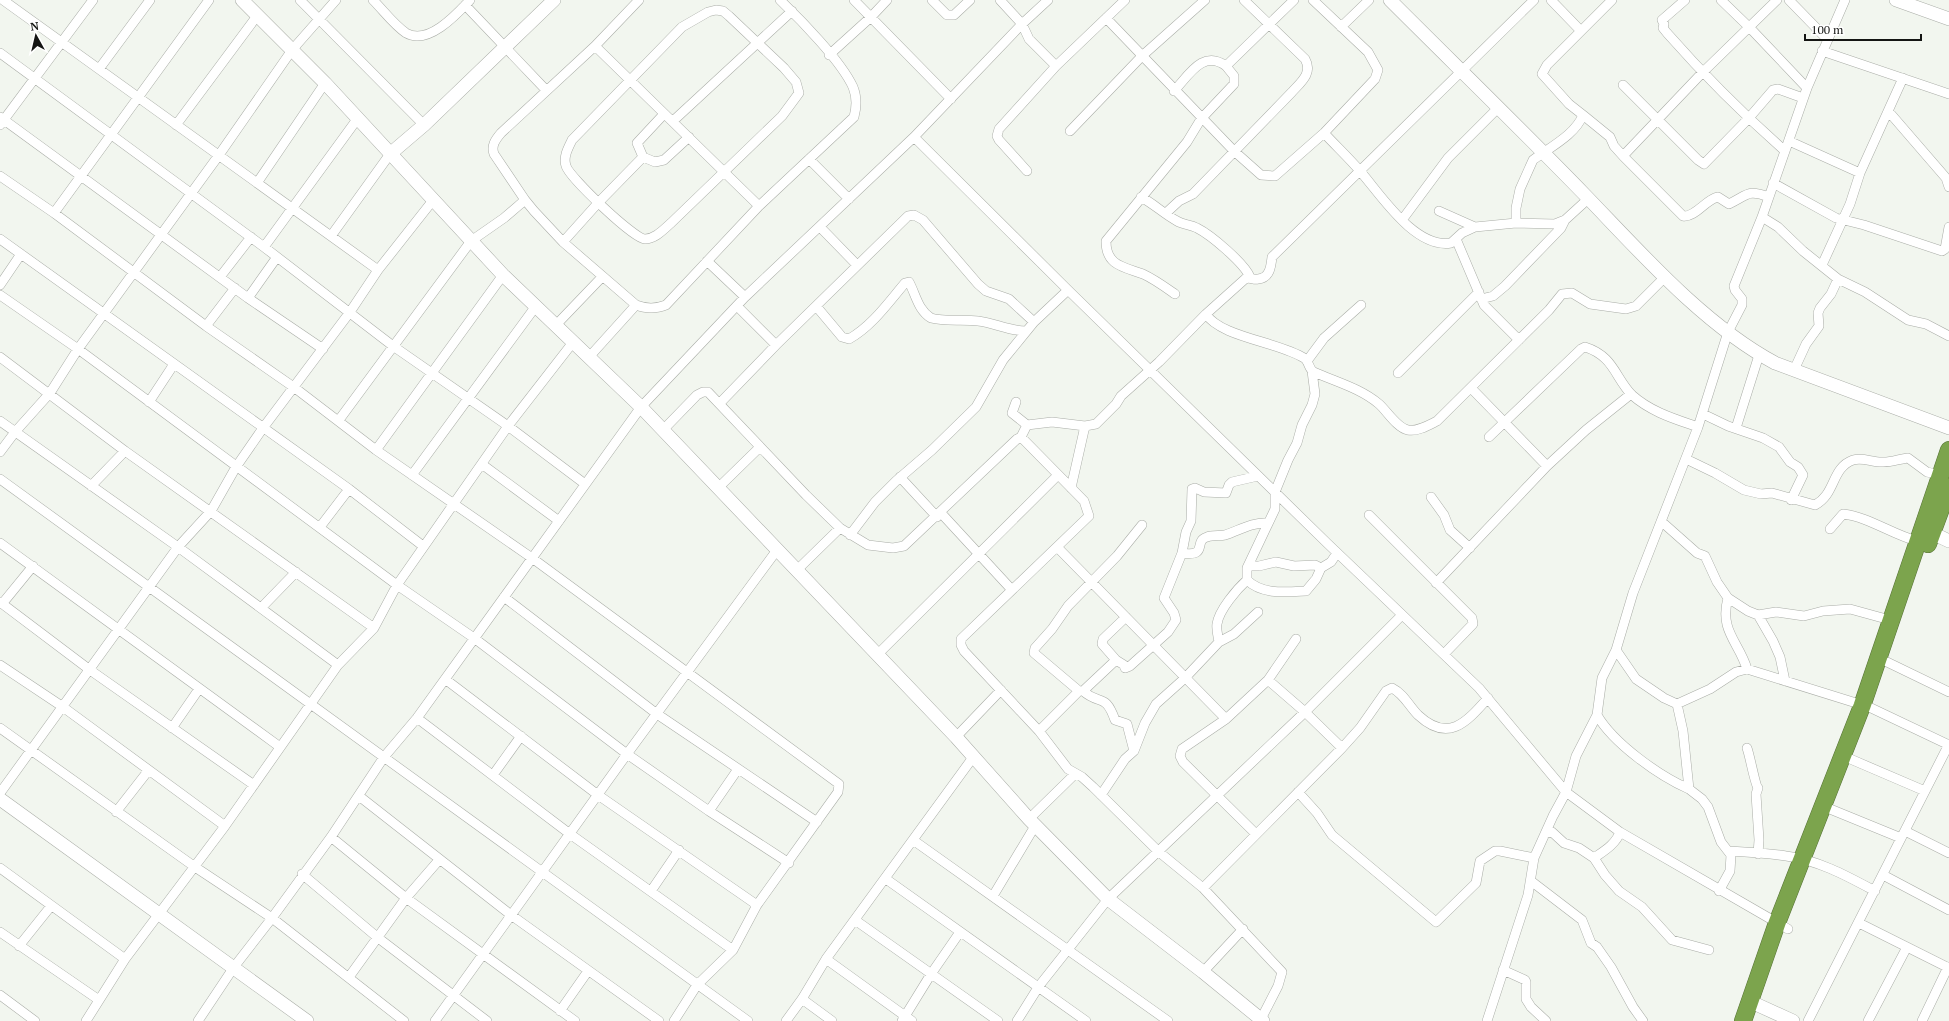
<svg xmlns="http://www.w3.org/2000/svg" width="1949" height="1021" font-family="'PT Serif',serif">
  <rect width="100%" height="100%" fill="#f2f6ef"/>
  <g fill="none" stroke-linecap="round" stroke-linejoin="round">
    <!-- street casing -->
    <g stroke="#aaada7" stroke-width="10">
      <path id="street" d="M 3,0 L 378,270
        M 300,0 L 424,125
        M 373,0 C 383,10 394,25 406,33 C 428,46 457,14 470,0
        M 639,0 L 595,46 L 501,133 C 495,140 491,146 494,154 L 525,200 L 534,211 L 563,242 L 636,305 C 647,309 655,309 666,305 L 759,206 L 854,117 C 857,106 857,97 853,87 C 841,61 801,20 780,0
        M 854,0 L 951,99
        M 932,0 L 947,15 L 954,15 L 970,0
        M 1000,0 L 1022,24 L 1029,39 L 1056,66
        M 1685,0 L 1662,20 L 1664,24 L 1663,28 L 1667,33 C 1704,75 1743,114 1785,151
        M 1721,0 L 1750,28 L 1807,88
        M 1789,0 L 1827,39
        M 465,5 L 546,90
        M 716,10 L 723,11 L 729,16 L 784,68 L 796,82 L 799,93 L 782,116 L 671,223 C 663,230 655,239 645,239 C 634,239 570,178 566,166 C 563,157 568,148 572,140 L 682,27 L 708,12 Z
        M 1106,18 L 1234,151 L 1261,175 L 1275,176 L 1324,133 L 1375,79 L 1378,70 L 1368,52 L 1313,0
        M 1341,27 L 1369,0
        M 1581,31 L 1612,0
        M 595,46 L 759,206
        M 1822,51 L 1949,94
        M 0,53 L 264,247 L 393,346 L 508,426 L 585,484
        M 829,55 L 871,17 L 887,0
        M 99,69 L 150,0
        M 1623,85 L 1698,160 L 1704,164 L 1748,119 L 1773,90 L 1778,89 L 1803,98
        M 1174,91 C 1189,75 1203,49 1226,66
        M 1889,112 L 1946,178 L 1949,187
        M 664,114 L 637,143 L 643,157 L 655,162 L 664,160 L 689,137
        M 1583,115 L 1610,137 L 1614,146 L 1623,156 L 1702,73 L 1777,0
        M 0,117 L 248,298 L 323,349
        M 673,121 L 792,11
        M 0,125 L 93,0
        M 176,125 L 257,16
        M 1070,131 L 1142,56 L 1205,0
        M 1324,133 C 1336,146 1349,158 1360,171 C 1381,195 1415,249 1451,243 L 1462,233 L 1475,227 L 1516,223 L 1555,224 L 1565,220 L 1588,199
        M 914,137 L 1068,290 L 1328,544 L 1479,688 L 1566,792 L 1620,832 L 1788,929
        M 1789,141 L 1860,173
        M 1623,156 L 1683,216 C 1695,218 1706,199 1718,197 L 1729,204 C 1748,195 1747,189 1769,197
        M 809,159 L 849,199
        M 1027,171 L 999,140 L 997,136 L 999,129 L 1056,66 L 1125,0
        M 0,176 L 54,213 L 206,326 L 295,388 L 376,450 L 532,558 L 839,784 L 838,792 L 757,905 L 733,950 L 697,985 L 674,1021
        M 257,183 L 325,83
        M 1773,183 L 1836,218 L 1864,225 L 1942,251 L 1945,249 L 1949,227
        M 1141,197 C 1154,204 1164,214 1177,221 C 1183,225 1190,224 1197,228 C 1211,235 1244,263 1250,277
        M 1439,211 L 1475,227
        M 54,213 L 209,0
        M 1166,213 L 1179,201 L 1193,194 L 1292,92 C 1301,82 1313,73 1305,59 L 1244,0
        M 1762,217 L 1778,227 L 1803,251 L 1838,279 L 1865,292 L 1908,320 L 1926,324 L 1949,336
        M 1402,220 L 1448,158 L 1498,108
        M 1516,223 L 1516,208 L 1520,189 L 1533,160 C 1550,147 1575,135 1583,115 L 1569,104 L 1542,74 L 1547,65 L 1581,31 L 1551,0
        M 820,227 L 857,265
        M 331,236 L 390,154
        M 0,239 L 349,489 L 423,546
        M 1456,239 L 1484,305 L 1519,340
        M 563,242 L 598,203 L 643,157
        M 264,247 L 358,118
        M 707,261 L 745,297
        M 1822,265 L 1850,204 L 1860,173 L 1903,78
        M 220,277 L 251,237
        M 0,285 L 21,254
        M 1175,294 C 1165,287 1154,279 1143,274 C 1124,267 1106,266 1106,241 L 1187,142 L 1201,119 L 1234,84 L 1234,76 L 1226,66 L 1294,0
        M 0,295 L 78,349 L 397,585 L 474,638 L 627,754 L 709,811 L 789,863
        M 248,298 L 277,257
        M 1481,299 L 1493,296 L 1505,286 L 1561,228 L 1565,220
        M 737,306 L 776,345
        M 816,306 L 842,337 L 849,339 C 872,326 888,303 905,283 L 909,282 C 916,295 918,310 931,318 C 945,322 963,319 978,321 C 995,323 1009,331 1026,331
        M 1206,314 C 1220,337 1279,342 1304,358 C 1309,361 1309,370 1314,372 C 1336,382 1360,388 1379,404 C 1387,411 1397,428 1408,430 C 1417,432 1429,425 1437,421 L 1549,310 L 1562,294 L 1572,293 L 1590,304 L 1626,309 L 1636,306 L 1666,276
        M 556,325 L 602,277
        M 206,326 L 235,288
        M 590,356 L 636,305
        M 0,357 L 125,451 L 374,628
        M 1307,361 L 1324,338 L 1361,305
        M 1794,370 L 1806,344 L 1819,326 L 1818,313 L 1820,308 L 1831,294 L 1838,279
        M 1312,371 L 1315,394 L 1312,405 L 1302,425 L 1297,443 L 1288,460 L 1275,492 L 1275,509 L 1247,568 L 1247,580 C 1262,595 1286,592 1306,591 L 1316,579 L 1321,568 L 1331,562 L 1337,553
        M 1398,373 L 1479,292
        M 1471,388 L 1547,466
        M 149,402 L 174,364
        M 720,403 L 776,345 L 908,216 L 914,215 L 923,220 L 978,284 L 986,291 L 1009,299 L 1034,322
        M 1703,414 L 1728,426 L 1763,438 L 1779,447 L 1790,462 L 1798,467 L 1803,475 L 1791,500
        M 339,420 L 471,241 L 504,218 L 525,200
        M 0,421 L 178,547 L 338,665
        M 1027,425 L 1052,422 L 1085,426 L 1096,424 L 1116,404 L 1121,396 L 1159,362 L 1206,314 L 1245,279 C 1250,277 1253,280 1258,279 C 1270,278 1271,266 1272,257 L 1534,0
        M 1736,428 L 1759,355
        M 663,430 L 697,395 L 703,392 L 708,392 L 806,495 L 840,528 L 868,545 L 893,548 L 904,546 L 1017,439 L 1021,437 L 1027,425 L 1012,413 L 1016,402
        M 1021,437 L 1084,501 L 1089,516 L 961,639 L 961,645 L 964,651 L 1039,731 L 1068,769 L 1082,777 L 1093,787 L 1159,852 L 1203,888 L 1282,972 L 1278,986 L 1260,1021
        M 1489,437 L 1581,349 L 1585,347 C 1614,356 1615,378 1632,395 C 1651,412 1675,419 1698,427
        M 376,450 L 503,275
        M 0,452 L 15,432 L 50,393 L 78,349 L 219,155 L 292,50 L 336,0
        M 1686,459 L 1715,473 L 1744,490 L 1761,494 L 1772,493 L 1815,505 C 1836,494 1831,468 1853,460 C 1862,457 1872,462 1881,462 C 1890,463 1899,459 1908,458 L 1927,472 L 1940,475
        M 483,465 L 559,521
        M 412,475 L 536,306
        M 900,477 L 937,517
        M 0,479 L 748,1021
        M 91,486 L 125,451
        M 718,488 L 760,447
        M 1071,488 L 1085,426
        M 1431,497 L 1444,515 L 1450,530 L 1470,548
        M 941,513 L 1012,590
        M 1369,515 L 1472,618 L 1473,624 L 1444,654
        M 1662,522 L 1697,553 L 1705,556 L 1717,582 L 1728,598 C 1719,631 1739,642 1747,669
        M 320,527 L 349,489
        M 1830,529 L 1843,514 C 1869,517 1891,534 1917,541
        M 850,535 L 875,502 L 896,481 L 932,450 L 976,407 L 1003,360 L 1034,322 L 1068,290
        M 0,543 L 280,747
        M 1057,547 L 1226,719
        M 1182,553 C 1209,557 1193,541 1207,537 C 1212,535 1220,536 1225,535 C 1240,530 1252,522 1268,523
        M 1248,566 L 1259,566 L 1276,562 L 1294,566 L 1315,565 L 1321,568
        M 797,570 L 840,528
        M 1436,583 L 1547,466 L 1586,430 L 1631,394
        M 504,597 L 657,714 L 817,822
        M 1728,598 L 1748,611 L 1758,615 L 1776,612 L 1804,616 L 1823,611 L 1850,609 L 1890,620
        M 0,602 L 90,670 L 254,785
        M 2,604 L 33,566
        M 262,607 L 296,572
        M 1758,615 L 1773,641 L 1780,657 L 1785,681
        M 1219,642 C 1218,636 1216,629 1217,624 C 1219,610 1237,589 1247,580
        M 1616,650 L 1636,679 L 1664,698 L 1677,704
        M 877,655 L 1058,475
        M 1116,660 L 1124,665 L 1125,668 L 1130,666 L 1168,632 L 1176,620 L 1174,613 L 1164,598 L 1182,553 L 1186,532 L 1191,521 L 1192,489 L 1195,488 L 1204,492 L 1226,493 L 1229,485 L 1232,482 L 1258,476
        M 1887,662 L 1949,692
        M 0,665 L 63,707 L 225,826
        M 445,679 L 598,795 L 757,905
        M 1268,680 L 1296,639
        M 1079,691 L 1034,653 L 1035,648 L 1052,629 L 1068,606 L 1117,556 L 1142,525
        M 1083,691 C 1100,706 1105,692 1115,720 L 1127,724 L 1134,751
        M 1677,704 L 1710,689 L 1736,672 L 1747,669 L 1869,707 L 1949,745
        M 1677,704 L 1683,731 L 1689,789 L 1702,799 L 1708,807 L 1721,842 L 1731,855 L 1730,871 L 1719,891
        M 1597,715 C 1613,743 1659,776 1689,789
        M 417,718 L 570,834 L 733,950
        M 0,728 L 195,867 L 272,918 L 404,1021
        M 172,728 L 199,689
        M 1039,731 L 1079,691 L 1083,691 L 1116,660 L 1102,644 L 1103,639 L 1126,617
        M 956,737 L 1001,690
        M 1747,748 C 1750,756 1755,785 1758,788 L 1756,794 L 1759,840 L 1758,854
        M 1848,758 L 1925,791
        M 493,775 L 521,736
        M 1298,792 L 1317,813 L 1332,835 L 1436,922 L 1476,883 L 1480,861 L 1495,851 L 1500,851 L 1534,858
        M 0,793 L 178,547 L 211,511 L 236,467 L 263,428 L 350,312 L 378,270 L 434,199
        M 1101,795 L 1125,759 L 1134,751 L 1145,723 L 1156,704 L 1185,678 L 1219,642 L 1234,634 L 1258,612
        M 359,796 L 511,915 L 659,1021
        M 1830,809 L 1901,838
        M 709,811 L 738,769
        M 116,812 L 148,771
        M 1029,819 L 1075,774
        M 1905,831 L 1949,853
        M 1546,833 L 1552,832 L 1564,843 L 1579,848 L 1594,858 L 1605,875 L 1619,891 L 1642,907 L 1672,940 L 1709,950
        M 1256,834 L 1183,762 L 1180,756 L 1182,749 L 1226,719 L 1268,680 L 1305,712 L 1342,748
        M 331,837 L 406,898 L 575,1021
        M 913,840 L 1168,1021
        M 1728,851 C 1747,852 1767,853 1786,856 C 1818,860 1847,876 1875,891
        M 1594,858 C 1604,851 1616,844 1620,832
        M 0,868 L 125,959
        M 302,874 L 377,937 L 487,1021
        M 1883,875 L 1949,910
        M 886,879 L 1086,1021
        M 1531,881 L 1582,920 L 1591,943 L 1597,947 L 1611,967 L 1633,1007 L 1643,1021
        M 1203,888 L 1342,748 L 1360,728 L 1386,691 L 1392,688 C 1404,694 1409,706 1418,715 C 1448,743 1466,723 1488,698
        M 651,891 L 679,850
        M 993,896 L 1035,826
        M 855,920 L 998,1021
        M 1859,923 L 1949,968
        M 0,932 L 99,1000
        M 19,946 L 51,906
        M 826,959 L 912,1021
        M 1503,970 L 1525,980 L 1526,982 L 1526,999 L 1531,1007 L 1546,1021
        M 1203,972 L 1243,929
        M 349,977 L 406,898 L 439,860
        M 0,995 L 35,1021
        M 802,999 L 832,1021
        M 560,1011 L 588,971
        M 86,1021 L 125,959 L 225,826 L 338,665 L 374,628 L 397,585 L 508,426 L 574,341
        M 198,1021 L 234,967 L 272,918 L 331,837 L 384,757 L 417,718 L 641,407 L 745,297 L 914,137 L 1022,24 L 1048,0
        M 435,1021 L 627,754 L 777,550
        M 786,1021 L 802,999 L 826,959 L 974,756
        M 902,1021 L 931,974 L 960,932
        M 1017,1021 L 1039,986 L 1108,899 L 1305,712 L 1402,615
        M 1487,1021 L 1528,895 L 1534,858 L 1553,816 L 1566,792 L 1576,756 L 1597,715 L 1602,678 L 1616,650 L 1633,593 L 1698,427 L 1728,332 L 1742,305 L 1742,299 L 1735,290 L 1734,286 L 1762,217 L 1807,88 L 1845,0
        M 1808,1021 L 1949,744
        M 1868,1021 L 1907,947
        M 1922,1021 L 1948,967"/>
    </g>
    <!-- secondary casing -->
    <g stroke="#aaada7" stroke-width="14">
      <path id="secondary" d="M 242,0 L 325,83 L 503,275 L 641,407 L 956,737 L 1029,819 L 1108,899 L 1203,972 L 1263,1021
        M 1390,0 C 1455,65 1521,129 1585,195 C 1641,253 1704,325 1775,363 L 1949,428
        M 1896,0 L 1949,19
        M 390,154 L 424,125 L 554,0
        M 1932,533 L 1949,541
        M 0,799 L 307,1021
        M 1749,1001 L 1793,1021"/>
    </g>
    <!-- highway casing -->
    <g stroke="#587239" stroke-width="18">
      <path id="highway" d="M 1928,544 L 1949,487
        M 1743,1021 L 1777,923 L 1862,706 L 1949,450"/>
    </g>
    <!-- street -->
    <use href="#street" stroke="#fff" stroke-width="9"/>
    <!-- secondary -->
    <use href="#secondary" stroke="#fff" stroke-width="13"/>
    <!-- highway -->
    <use href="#highway" stroke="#7ca44d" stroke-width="17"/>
  </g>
  <!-- north arrow -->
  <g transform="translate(36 36) rotate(352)" stroke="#ffffff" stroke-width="3" paint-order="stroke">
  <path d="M0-3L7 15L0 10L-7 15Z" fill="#141513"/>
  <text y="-6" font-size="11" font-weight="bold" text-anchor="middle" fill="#141513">N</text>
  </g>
  <!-- scale -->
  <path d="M1805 34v6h116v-6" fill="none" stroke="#141513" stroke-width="2"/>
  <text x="1811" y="34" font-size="12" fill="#141513" stroke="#ffffff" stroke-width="3" paint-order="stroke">100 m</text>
</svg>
